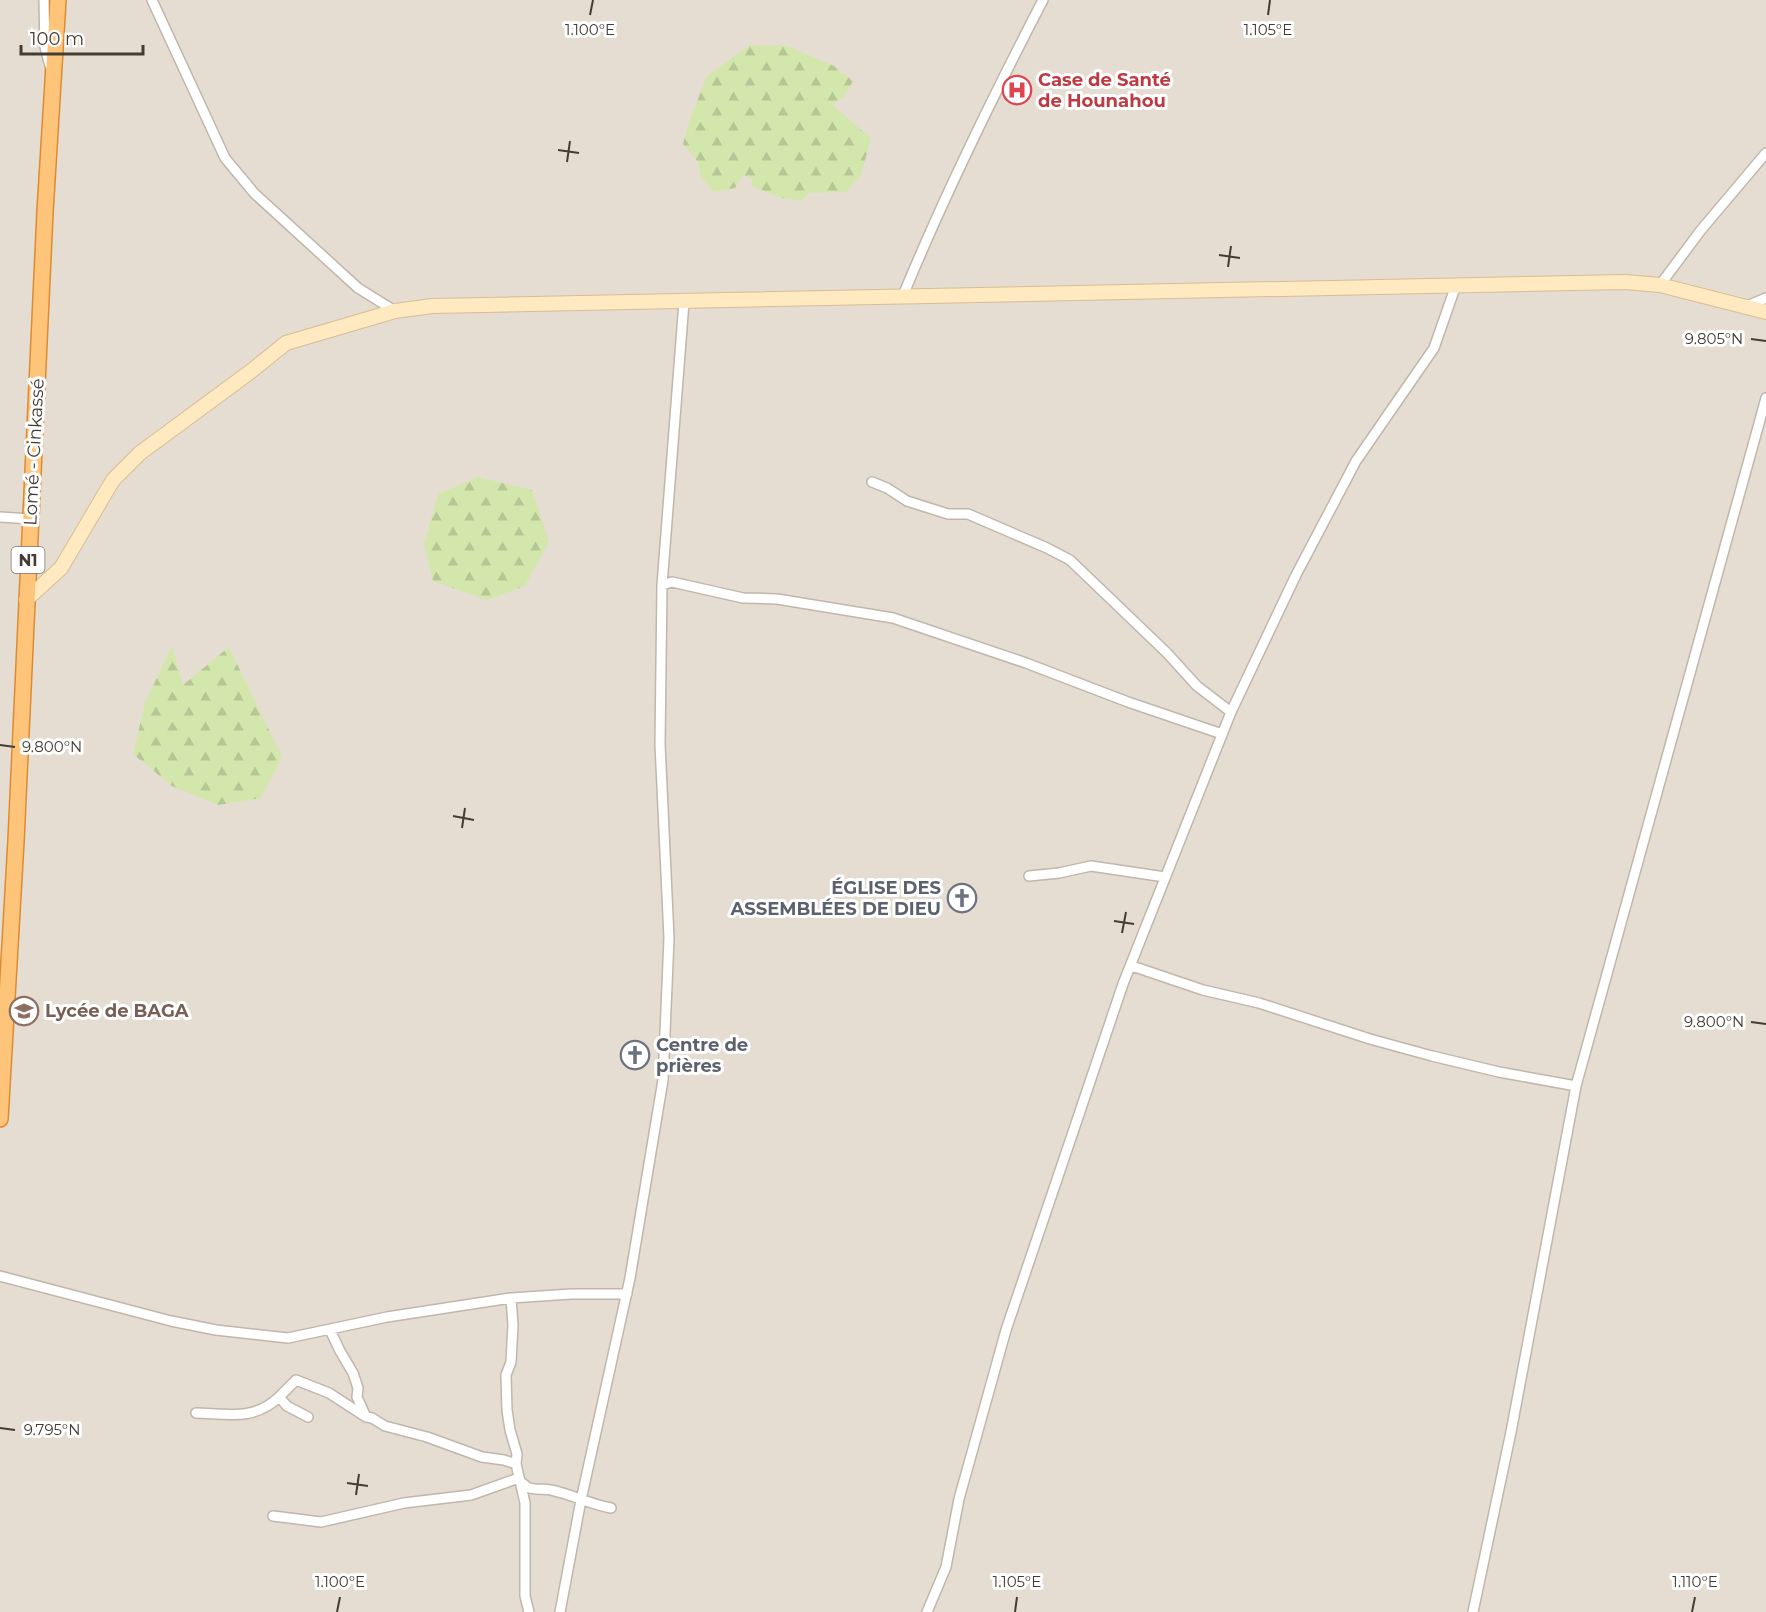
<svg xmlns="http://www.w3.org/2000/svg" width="1766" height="1612" font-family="Montserrat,sans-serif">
  <defs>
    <pattern id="forest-firs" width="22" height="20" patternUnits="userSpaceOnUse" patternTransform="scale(1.5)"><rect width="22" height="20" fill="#d3e7ac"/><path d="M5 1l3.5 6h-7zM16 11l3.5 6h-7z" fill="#b6c795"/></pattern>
  </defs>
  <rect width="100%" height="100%" fill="#f2ece4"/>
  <!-- residential -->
  <path fill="#e6ddd2" d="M 0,0 L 1766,0 L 1766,1612 L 0,1612 Z"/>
  <!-- forest -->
  <path fill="url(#forest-firs)" d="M 750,45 L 788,46 L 834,66 L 853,81 L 844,97 L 832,105 L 871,138 L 861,175 L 846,192 L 809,193 L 801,201 L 778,197 L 752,186 L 752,179 L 743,175 L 735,188 L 714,192 L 701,177 L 698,162 L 683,144 L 689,122 L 707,76 Z
    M 478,477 L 532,490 L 549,542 L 525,586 L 487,600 L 433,581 L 424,545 L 438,494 Z
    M 172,646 L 183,685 L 229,647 L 282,757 L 261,798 L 218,805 L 172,786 L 133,754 L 145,703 Z"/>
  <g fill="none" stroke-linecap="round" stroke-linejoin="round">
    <!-- minor casing -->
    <g stroke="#c0b6aa" stroke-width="12">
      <path id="minor" d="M 44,0 L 45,47 L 50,66
        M 152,0 L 225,158 L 254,193 L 358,288 L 395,311
        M 1660,285 L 1701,230 L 1766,153
        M 902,298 C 944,196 992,98 1043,0
        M 1747,306 L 1766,298
        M 872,482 L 887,488 L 907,501 L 948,514 L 968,514 L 1047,548 L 1070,560 L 1167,653 L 1197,686 L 1231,712
        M 0,517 L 31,519
        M 662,585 L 672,582 L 743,598 L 777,599 L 893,618 L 1026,663 L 1128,702 L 1222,734
        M 1029,876 L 1059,873 L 1091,866 L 1165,877
        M 1132,966 L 1203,990 L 1259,1003 L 1370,1039 L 1432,1056 L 1499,1072 L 1576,1086
        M 0,1276 L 171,1321 L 216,1330 L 288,1338 L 387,1317 L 511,1298 L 571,1294 L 627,1294
        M 511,1298 L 513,1325 L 511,1362 L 506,1375 L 507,1410 L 510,1430 L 517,1454 L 516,1464 L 525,1503 L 525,1596 L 529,1612
        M 330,1330 L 340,1351 L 353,1373 L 358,1388 L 357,1397 L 366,1417 L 372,1418 L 385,1426 L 427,1437 L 482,1457 L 504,1460 L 516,1464
        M 196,1413 C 227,1414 254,1421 279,1397
        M 308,1417 L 287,1406 L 279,1397 L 296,1380 L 329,1393 L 366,1417
        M 273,1516 L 321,1522 L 404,1503 L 471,1495 L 516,1479 C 521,1481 523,1484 527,1487 C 535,1491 543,1488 551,1490 C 571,1494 589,1504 611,1508
        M 560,1612 L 581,1500 L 630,1278 L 663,1080 L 669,938 L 660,744 L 662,585 L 684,302
        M 927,1612 L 946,1567 L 959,1499 L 1006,1330 L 1072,1135 L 1123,984 L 1231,712 L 1296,575 L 1356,461 L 1434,348 L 1456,285
        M 1473,1612 L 1511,1432 L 1576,1086 L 1766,398"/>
    </g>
    <!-- secondary casing -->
    <g stroke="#d6bd95" stroke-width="16">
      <path id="secondary" d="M 26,600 L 61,568 L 113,480 L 140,453 L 250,372 L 286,343 L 395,311 L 432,306 L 1625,282 L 1660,285 L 1766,312"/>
    </g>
    <!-- trunk casing -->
    <g stroke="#dd8b32" stroke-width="18">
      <path id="trunk" d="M 0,1119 L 16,841 L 45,212 L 58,0"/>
    </g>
    <!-- minor -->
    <use href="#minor" stroke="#fff" stroke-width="9"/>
    <!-- secondary -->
    <use href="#secondary" stroke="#ffe9c1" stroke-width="14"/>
    <!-- trunk -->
    <use href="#trunk" stroke="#fec57a" stroke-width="15"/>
  </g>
  <!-- ticks -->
  <path fill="none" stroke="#443c34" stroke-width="2" d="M 590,15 L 593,0M 1268,15 L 1270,0M 558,150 L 579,153M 567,162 L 570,141M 1219,255 L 1240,258M 1228,267 L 1231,246M 1751,339 L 1766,341M 0,745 L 15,747M 453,816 L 474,820M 462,828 L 465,808M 1114,921 L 1134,924M 1122,933 L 1126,912M 1751,1022 L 1766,1024M 0,1428 L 15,1430M 347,1483 L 368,1486M 356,1495 L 359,1474M 337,1612 L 340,1597M 1015,1612 L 1017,1597M 1692,1612 L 1695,1597"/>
  <!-- icons -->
  <defs>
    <g id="hospital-ring" transform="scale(1.5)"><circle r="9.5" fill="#fff" stroke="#e0444e" stroke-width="1.5"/><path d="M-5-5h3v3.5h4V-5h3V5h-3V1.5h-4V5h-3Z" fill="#e0444e"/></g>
    <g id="church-ring" transform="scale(1.5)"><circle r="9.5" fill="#fff" stroke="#6b7280" stroke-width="1.5"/><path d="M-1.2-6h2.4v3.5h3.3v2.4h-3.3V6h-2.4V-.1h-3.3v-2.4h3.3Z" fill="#6b7280"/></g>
    <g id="school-ring" transform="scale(1.5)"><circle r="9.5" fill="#fff" stroke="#8d6e63" stroke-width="1.5"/><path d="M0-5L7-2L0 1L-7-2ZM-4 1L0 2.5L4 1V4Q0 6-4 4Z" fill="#8d6e63"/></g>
  </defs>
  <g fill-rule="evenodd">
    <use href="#hospital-ring" x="1017" y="90"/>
    <use href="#church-ring" x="962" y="898"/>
    <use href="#school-ring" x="24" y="1011"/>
    <use href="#church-ring" x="635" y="1055"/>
  </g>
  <g text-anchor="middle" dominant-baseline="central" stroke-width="6" stroke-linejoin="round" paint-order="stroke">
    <!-- shield labels -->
    <rect fill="#fff" stroke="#7c7671" stroke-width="1.5" x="11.5" y="547" width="33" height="26" rx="4.5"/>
    <g font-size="16" font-weight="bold" fill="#443c34">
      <text x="28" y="560">N1</text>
    </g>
    <!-- health labels -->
    <g font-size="18" font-weight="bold" fill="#be3a42" stroke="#fff" text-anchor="start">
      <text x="1038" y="80">Case de Santé<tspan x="1038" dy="21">de Hounahou</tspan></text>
    </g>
    <!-- street labels -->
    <g font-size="18" fill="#443c34" stroke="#fff">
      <text transform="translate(34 452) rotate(-87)">Lomé - Cinkassé</text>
    </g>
    <!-- worship labels -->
    <g font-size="18" font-weight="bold" fill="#5b616d" stroke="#fff" text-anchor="end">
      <text x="941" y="888">ÉGLISE DES<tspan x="941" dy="21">ASSEMBLÉES DE DIEU</tspan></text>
      <text x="656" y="1045" text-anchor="start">Centre de<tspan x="656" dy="21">prières</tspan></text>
    </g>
    <!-- education labels -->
    <g font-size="18" font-weight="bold" fill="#785e54" stroke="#fff" text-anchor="start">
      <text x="45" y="1011">Lycée de BAGA</text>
    </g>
  </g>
  <g font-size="15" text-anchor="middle" fill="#443c34" stroke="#fff" stroke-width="6" stroke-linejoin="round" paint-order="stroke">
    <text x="590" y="35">1.100°E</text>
    <text x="1268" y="35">1.105°E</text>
    <text x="1714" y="344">9.805°N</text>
    <text x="52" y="752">9.800°N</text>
    <text x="1714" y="1027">9.800°N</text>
    <text x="52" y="1435">9.795°N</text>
    <text x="340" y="1587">1.100°E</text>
    <text x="1017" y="1587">1.105°E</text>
    <text x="1695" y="1587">1.110°E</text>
  </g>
  <!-- scale -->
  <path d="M21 45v9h122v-9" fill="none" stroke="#443c34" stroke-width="3"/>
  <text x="30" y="45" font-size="18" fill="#443c34" stroke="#ffffff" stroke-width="4.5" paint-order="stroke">100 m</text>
</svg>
